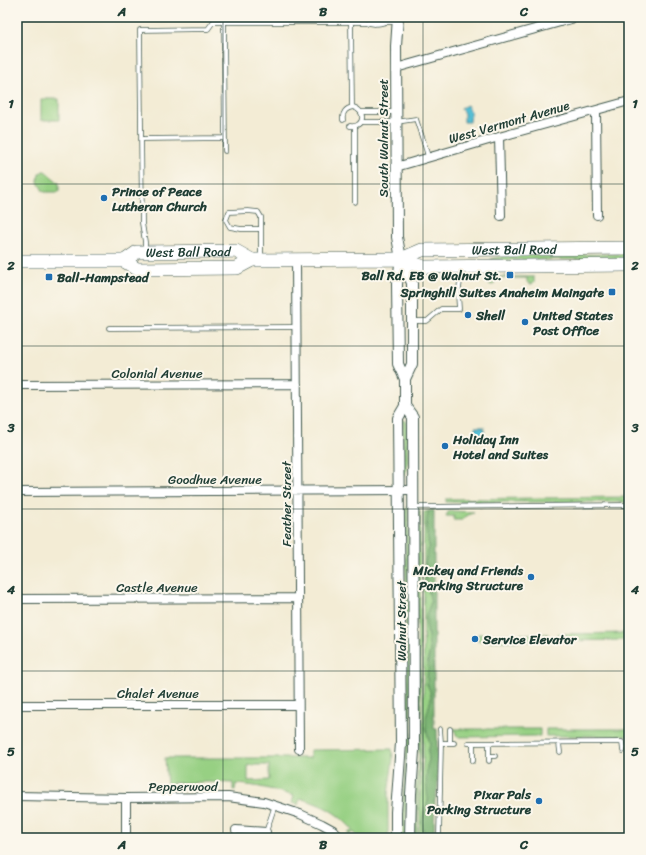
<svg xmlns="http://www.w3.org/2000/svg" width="646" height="855" font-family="Sriracha,sans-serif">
  <rect width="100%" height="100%" fill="#fbf7ec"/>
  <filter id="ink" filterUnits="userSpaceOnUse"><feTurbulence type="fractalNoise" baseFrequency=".025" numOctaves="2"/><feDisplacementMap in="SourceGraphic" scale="8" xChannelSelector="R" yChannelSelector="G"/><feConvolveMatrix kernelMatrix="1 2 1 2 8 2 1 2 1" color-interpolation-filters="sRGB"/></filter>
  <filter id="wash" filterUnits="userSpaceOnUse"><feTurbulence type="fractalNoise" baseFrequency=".012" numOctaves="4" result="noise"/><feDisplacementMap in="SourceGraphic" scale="16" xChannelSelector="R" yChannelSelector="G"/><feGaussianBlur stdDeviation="0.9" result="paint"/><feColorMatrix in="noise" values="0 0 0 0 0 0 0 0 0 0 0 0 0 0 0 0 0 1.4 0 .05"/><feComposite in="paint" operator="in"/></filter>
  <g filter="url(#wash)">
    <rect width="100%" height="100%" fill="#f3ecd5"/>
    <!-- green -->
    <path fill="#97d083" stroke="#5b865c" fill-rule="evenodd" d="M 41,99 L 59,99 L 59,120 L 41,120 Z
      M 43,171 L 45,171 L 59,183 L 59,191 L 58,192 L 44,192 L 43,191 L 38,182 L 39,174 Z
      M 629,254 L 629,259 L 491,260 L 491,259 L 507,255 Z
      M 489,277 L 534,277 L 534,282 L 532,284 L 529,284 L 527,282 L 527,278 L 495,278 L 494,284 L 492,285 L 489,284 Z
      M 404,420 L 406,421 L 407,423 L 408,461 L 405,475 L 403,476 L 403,421 Z
      M 629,497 L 629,502 L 446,502 L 446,499 Z
      M 407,507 L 408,507 L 411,748 L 405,838 L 402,838 L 403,795 L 406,757 L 407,693 L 406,643 L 405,511 Z
      M 420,511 L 421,753 L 418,797 L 417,838 L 414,838 L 416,787 L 419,759 L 416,521 L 419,520 L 419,517 L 417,517 L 417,512 Z
      M 428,511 L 426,528 L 429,547 L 425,563 L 425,576 L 426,581 L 431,602 L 430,651 L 428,659 L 427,684 L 430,691 L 431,699 L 429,707 L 429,739 L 430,745 L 428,751 L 429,760 L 427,766 L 428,802 L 425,808 L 422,822 L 424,838 L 419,838 L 420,795 L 423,760 L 424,512 Z
      M 453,511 L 474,512 L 465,517 L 462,520 L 454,520 L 454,516 L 446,516 L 448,512 Z
      M 629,633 L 629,640 L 557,641 L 557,634 Z
      M 478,634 L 548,634 L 548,641 L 478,641 Z
      M 454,729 L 540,729 L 540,736 L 459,737 L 457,736 Z
      M 546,729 L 629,729 L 629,736 L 546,736 Z
      M 392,749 L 393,759 L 388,794 L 388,838 L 358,838 L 354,832 L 349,835 L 348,833 L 353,830 C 336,811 324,806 300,798 L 298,805 L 292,803 L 294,796 C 274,790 257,785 236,784 L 235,790 L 233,790 L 233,783 L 209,782 L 172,783 L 172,790 L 163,790 L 163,788 L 167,786 L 165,758 L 310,758 L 310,750 ZM 248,765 L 269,765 L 269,780 L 248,781 Z"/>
    <!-- forest -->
    <path fill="#79b271" stroke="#4c7852" d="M 434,510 L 434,729 L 437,729 L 438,787 L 435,801 L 434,838 L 424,838 L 422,822 L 425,808 L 428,802 L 426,780 L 427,766 L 429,760 L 428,751 L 430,745 L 426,728 L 426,717 L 431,699 L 430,691 L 427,684 L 428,659 L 430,651 L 426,624 L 426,615 L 431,602 L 426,581 L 425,576 L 425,563 L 429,547 L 426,528 L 428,511 Z"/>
    <!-- water -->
    <path fill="#57bed4" stroke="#3b7e84" d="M 467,105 L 471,112 L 470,122 L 464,122 L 464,114 L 461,108 Z
      M 475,427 L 484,427 L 484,441 L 475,441 Z"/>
  </g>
  <g filter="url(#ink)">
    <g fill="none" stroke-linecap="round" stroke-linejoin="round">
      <!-- service casing -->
      <g stroke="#3f574c" stroke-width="5.5">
        <path id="service" d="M 351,22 L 352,107
          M 366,22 C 373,25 378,24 386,22 C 389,22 393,22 396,22
          M 361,112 L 396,112
          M 343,120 C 342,113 346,108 353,107 C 367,111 364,128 350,126
          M 361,122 L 396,122 L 416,119 C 420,132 425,144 428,157
          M 355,126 L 355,202
          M 141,139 L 225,138
          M 225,151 L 224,22 L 366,22 C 372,20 379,19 385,22
          M 261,229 L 241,229 L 230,227 L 226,220 L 229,212 L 248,211 L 258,212 L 261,217 L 261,257
          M 145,250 L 145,242 L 142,223 L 140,30 L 208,29 L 213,22 L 224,22
          M 412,321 L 427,321 L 441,309 L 459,309 L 458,294 L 461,276 L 461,269
          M 109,328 L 296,327
          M 414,507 L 629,505
          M 450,729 L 450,743
          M 441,743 L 454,743
          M 468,743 L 622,742 L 623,751
          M 473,743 L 473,761
          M 489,743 L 489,761
          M 559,743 L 560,752
          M 489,756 L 495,756
          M 264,838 L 275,805
          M 439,838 L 441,743 L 440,729"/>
      </g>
      <!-- minor casing -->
      <g stroke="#3f574c" stroke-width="10">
        <path id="minor" d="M 396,68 L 578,17
          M 596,111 L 597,215
          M 499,137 L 501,216
          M 396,167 L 499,137 L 629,101
          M 296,259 L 299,749
          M 17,385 L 297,384
          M 17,492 L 413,490
          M 17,599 L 298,598
          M 17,705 L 298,705
          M 17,796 L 126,798 L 228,797 L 264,802 L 300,814 L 322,824 L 333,830 L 340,838
          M 126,798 L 126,838
          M 236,830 L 266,832"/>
      </g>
      <!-- tertiary casing -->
      <g stroke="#3f574c" stroke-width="12">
        <path id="tertiary" d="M 401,259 L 397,284 L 398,364 L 405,379
          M 405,406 L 413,417 L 414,751 L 411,794 L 410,838
          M 396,838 L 396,812 L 401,743 L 398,418 L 405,406 L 405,379 L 412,364 L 412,283 L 401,259 L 397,237 L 396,46 L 398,17"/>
      </g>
      <!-- primary casing -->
      <g stroke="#3f574c" stroke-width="14">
        <g id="primary">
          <path id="s1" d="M 401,259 L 422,250 L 629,248"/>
          <path d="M 17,261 L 124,261 L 137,269 L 237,268 L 252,260 L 401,259 L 424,267 L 629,265"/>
          <path id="s2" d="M 124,261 L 137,252 L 236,251 L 252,260"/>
        </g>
      </g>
      <!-- service -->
      <use href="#service" stroke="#fff" stroke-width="4"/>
      <!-- minor -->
      <use href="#minor" stroke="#fff" stroke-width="8"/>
      <!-- tertiary -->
      <use href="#tertiary" stroke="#fff" stroke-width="10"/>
      <!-- primary -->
      <use href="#primary" stroke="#fff" stroke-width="13"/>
    </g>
  </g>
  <!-- grid -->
  <path fill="none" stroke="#1f3d34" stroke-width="1" stroke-opacity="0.55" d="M 223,17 L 223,838M 423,17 L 423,838M 17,184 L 629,184M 17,346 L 629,346M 17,509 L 629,509M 17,671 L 629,671"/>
  <!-- markers -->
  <g fill="#1f6fb2" stroke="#fbf7ec" stroke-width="1.5">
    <circle cx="104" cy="198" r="4"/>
    <rect x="506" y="271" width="8" height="8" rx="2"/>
    <rect x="45" y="273" width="8" height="8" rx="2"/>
    <rect x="608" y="288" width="8" height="8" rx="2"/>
    <circle cx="468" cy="315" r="4"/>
    <circle cx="525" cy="322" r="4"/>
    <circle cx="445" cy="446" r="4"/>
    <circle cx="531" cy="577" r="4"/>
    <circle cx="475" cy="639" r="4"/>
    <circle cx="539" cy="801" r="4"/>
  </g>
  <g text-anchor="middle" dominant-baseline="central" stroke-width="4" stroke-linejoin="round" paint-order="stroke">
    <!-- street labels -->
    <g font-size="13" fill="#1f3d34" stroke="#fbf7ec">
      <text transform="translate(509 122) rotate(-16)">West Vermont Avenue</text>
      <text transform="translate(383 138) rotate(-90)">South Walnut Street</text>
      <text stroke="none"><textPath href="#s1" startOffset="115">West Ball Road</textPath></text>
      <text stroke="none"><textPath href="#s2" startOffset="67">West Ball Road</textPath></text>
      <text x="157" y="373">Colonial Avenue</text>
      <text x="215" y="479">Goodhue Avenue</text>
      <text transform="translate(286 504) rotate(-90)">Feather Street</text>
      <text x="157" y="587">Castle Avenue</text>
      <text transform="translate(401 621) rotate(-90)">Walnut Street</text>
      <text x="158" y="693">Chalet Avenue</text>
      <text x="183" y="786">Pepperwood</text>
    </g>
    <!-- poi labels -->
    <g font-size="13" font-weight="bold" fill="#1f3d34" stroke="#fbf7ec" text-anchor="start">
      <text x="112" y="191">Prince of Peace<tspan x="112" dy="15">Lutheran Church</tspan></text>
      <text x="502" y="275" text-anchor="end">Ball Rd. EB @ Walnut St.</text>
      <text x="57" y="277">Ball-Hampstead</text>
      <text x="604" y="292" text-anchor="end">Springhill Suites Anaheim Maingate</text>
      <text x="476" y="315">Shell</text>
      <text x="533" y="315">United States<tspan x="533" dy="15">Post Office</tspan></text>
      <text x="453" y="439">Holiday Inn<tspan x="453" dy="15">Hotel and Suites</tspan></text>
      <text x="523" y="570" text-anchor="end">Mickey and Friends<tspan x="523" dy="15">Parking Structure</tspan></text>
      <text x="483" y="639">Service Elevator</text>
      <text x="531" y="794" text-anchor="end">Pixar Pals<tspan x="531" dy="15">Parking Structure</tspan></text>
    </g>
  </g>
  <!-- margin -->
  <rect width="646" height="855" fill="none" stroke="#fbf7ec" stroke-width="44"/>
  <rect x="22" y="22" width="602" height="811" fill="none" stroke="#1f3d34" stroke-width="1.5"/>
  <g font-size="13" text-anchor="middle" font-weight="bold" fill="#1f3d34">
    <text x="122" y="16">A</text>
    <text x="323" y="16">B</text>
    <text x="524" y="16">C</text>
    <text x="11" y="108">1</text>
    <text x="635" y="108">1</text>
    <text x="11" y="270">2</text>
    <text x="635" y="270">2</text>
    <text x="11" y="432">3</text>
    <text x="635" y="432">3</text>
    <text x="11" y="594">4</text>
    <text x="635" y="594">4</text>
    <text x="11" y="756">5</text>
    <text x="635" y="756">5</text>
    <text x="122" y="849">A</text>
    <text x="323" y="849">B</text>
    <text x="524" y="849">C</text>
  </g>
</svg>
